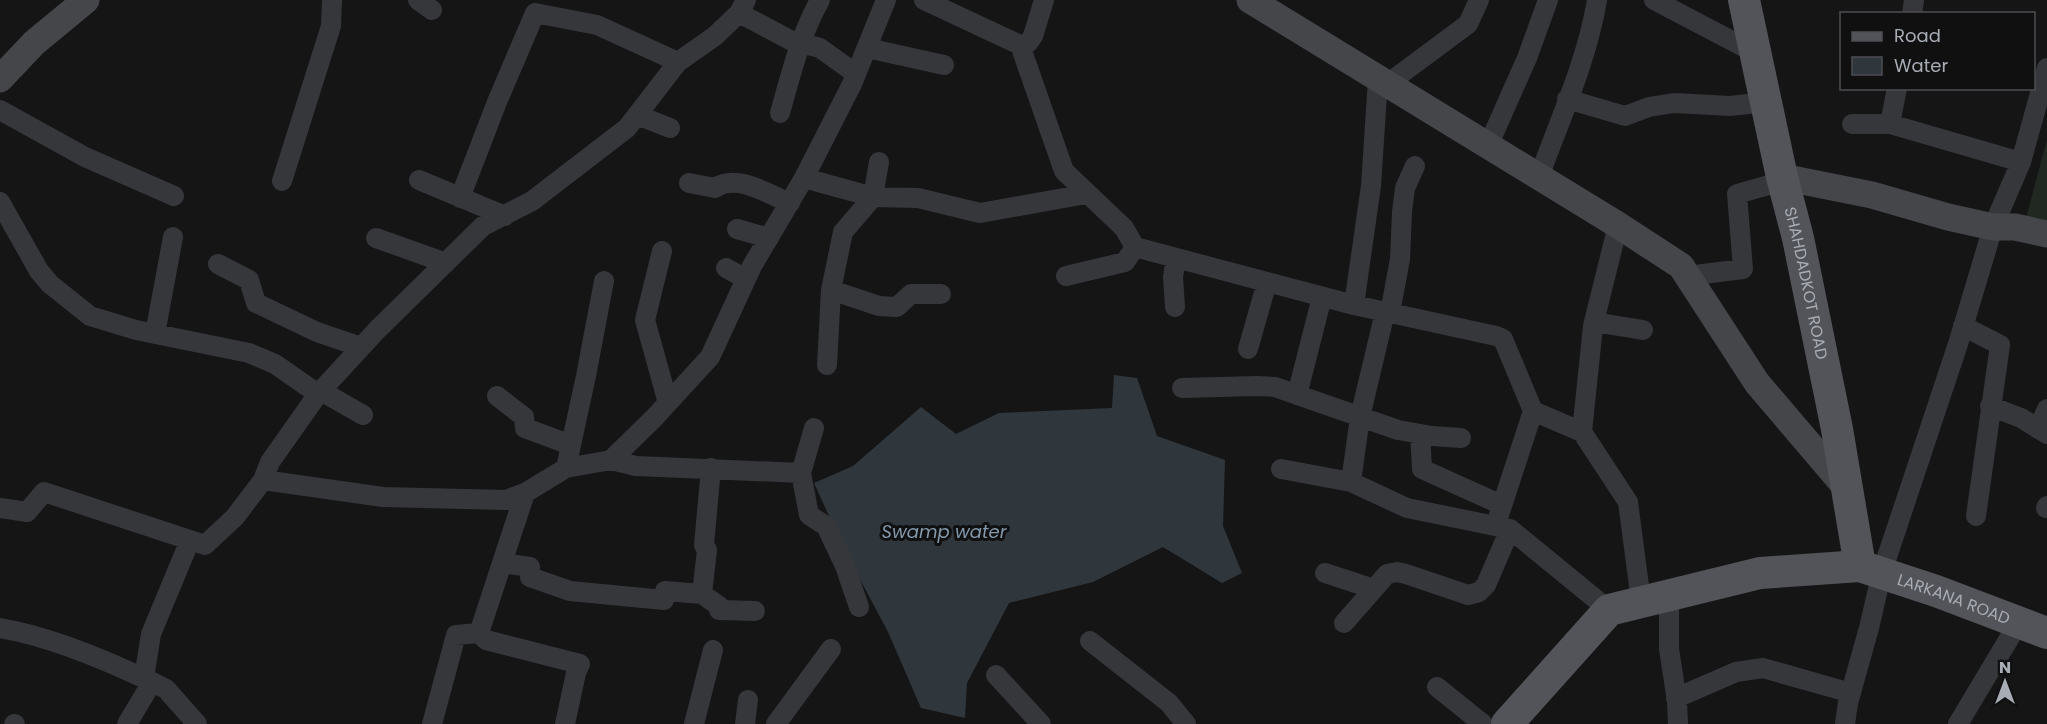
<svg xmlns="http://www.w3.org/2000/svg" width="2047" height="724" font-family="Poppins,sans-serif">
  <rect width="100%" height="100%" fill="#151516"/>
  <!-- green -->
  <path fill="#212822" d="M 2047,139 L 2047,225 L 2026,218 Z"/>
  <!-- water -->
  <path fill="#2f373d" d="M 1114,375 L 1137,378 L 1157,436 L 1225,460 L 1223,526 L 1242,573 L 1222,583 L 1163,547 L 1093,582 L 1009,603 L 967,683 L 965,718 L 921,708 L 888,632 L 845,551 L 814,483 L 853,466 L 921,407 L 956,434 L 999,413 L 1112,408 Z"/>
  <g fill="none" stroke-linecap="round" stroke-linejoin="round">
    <!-- street -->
    <path stroke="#36373b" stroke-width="20" d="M 418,0 L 432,10
      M 924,0 L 1020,45 L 1028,43 L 1033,36 L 1044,0
      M 1654,0 L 1757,54
      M 739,13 L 790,40 L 820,48 L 856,74
      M 1912,14 L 1914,0
      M 1020,45 L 1064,171 L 1124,228 L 1135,247 L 1354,305 L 1496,336 L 1503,339 L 1533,411 L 1582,432 L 1628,502 L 1641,601
      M 867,48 L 944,65
      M 1386,85 L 1468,24 L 1479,0
      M 1567,99 L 1625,116 L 1649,107 L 1674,103 L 1730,106 L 1767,102
      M 0,110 L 85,157 L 174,196
      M 780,113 C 791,74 800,36 820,0
      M 637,115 L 670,128
      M 1852,124 L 1890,124 L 2021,162
      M 1890,124 L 1897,88
      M 1488,146 L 1527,58 L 1548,0
      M 1539,177 C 1560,119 1587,61 1597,0
      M 804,178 L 873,197 L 918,198 L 980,213 L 1086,194
      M 419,180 L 505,216
      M 282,181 L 331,26 L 332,0
      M 689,183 L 715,188 C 737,173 768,194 790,203
      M 460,198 L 497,102 L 535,13 L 597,25 L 678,62
      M 0,202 L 39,271 L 50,284 L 90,316 L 136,330 L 249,353 L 275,364 L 318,394
      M 737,229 L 769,238
      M 376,238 L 446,263
      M 662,251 L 645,320 L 668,403
      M 218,264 L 249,280 L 256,303 L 317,332 L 361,347
      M 726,268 L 746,279
      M 1066,276 L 1125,262 L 1135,247
      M 1687,276 L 1743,269 L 1737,194 L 1783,181
      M 831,290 L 879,306 L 897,307 L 911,294 L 941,294
      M 1354,305 L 1371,186 L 1378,79
      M 1175,307 L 1173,277 L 1176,258
      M 1390,313 L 1400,259 L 1402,212 L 1405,188 L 1415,166
      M 1594,322 L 1643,330
      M 1963,326 L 2000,345 L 1976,516
      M 155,334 L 173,237
      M 1248,349 L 1267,282
      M 827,365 L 831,290 L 843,232 L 873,197 L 879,162
      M 1182,388 L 1257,386 L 1275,387 L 1398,430 L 1432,436 L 1461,438
      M 321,391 L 363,415
      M 1297,395 L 1322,297
      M 497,396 L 524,417 L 525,428 L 571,445
      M 1990,406 L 2021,418 L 2047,434
      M 814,428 L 801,473 L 809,515 L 826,526 L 845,566 L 859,607
      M 2038,429 L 2047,409
      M 1582,432 L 1593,326 L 1618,225
      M 1420,434 L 1422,469 L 1502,505
      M 611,460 L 636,466 L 801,473
      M 566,468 L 586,376 L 604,281
      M 1281,469 L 1351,482 L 1407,508 L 1510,529 L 1609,610
      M 263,480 L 383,497 L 506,500 L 525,493 L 566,468 L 611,460 L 654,418 L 710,357 L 752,266 L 804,178 L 852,84 L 886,0
      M 1351,482 L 1360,417 L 1385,312
      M 0,508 L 27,512 L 44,492 L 205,545 L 235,517 L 263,480 L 270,462 L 318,394 L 377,330 L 483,226 L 532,201 L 627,128 L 678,62 L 715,36 L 739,13 L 746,0
      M 2046,508 L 2047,506
      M 1499,515 L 1533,411
      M 502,563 L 530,567 L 530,577 L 570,591 L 664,600 L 665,591 L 702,594 L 719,606 L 719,610 L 755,611
      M 1325,573 L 1374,589
      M 702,594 L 707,550 L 704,545 L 711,468
      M 1669,595 L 1669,649 L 1677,701 L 1678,724
      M 1344,623 L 1387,574 L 1397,572 L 1406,574 L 1468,595 L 1479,592 L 1486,585 L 1510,529
      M 0,628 C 50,636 106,660 152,682 L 166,689 L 197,724
      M 479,633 L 525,493
      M 1090,641 L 1169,703 L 1186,724
      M 996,675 L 1041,724
      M 144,678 L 151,634 L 190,540
      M 1437,687 L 1483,724
      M 1676,698 L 1736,672 L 1763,668 L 1851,693
      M 14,724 L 15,724
      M 127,724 L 152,682
      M 432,724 L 456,635 L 479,633 L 486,640 L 580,664 L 576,673 L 565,724
      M 694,724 L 713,650
      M 745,724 L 748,700
      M 776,724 L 831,649
      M 1845,724 L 1848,703 L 1869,628 L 1882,572 L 1958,344 L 1993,227 L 2021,162 L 2047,68
      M 1958,724 L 2019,622"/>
    <!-- secondary -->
    <path stroke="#44464a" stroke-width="27" d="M 1250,0 L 1618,225 L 1681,266 L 1757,383 L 1849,491
      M 0,79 L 34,43 L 86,0
      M 1782,177 L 1872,195 L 1948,217 L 1993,227 L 2015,227 L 2047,234"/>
    <!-- primary -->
    <g stroke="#525459" stroke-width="32">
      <path id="s1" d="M 1744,0 L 1782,177 L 1798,238 L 1837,429 L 1860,566"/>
      <path id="s2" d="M 1507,724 L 1609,610 L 1760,573 L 1860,566 L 1936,591 L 2047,633"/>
    </g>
  </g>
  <g text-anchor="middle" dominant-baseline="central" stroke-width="6" stroke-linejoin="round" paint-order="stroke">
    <!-- street labels -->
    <g font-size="16" fill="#a8acb5" stroke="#101011">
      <text stroke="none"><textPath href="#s1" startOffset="290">SHAHDADKOT ROAD</textPath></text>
      <text stroke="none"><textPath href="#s2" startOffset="508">LARKANA ROAD</textPath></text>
    </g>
    <!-- water labels -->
    <g font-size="18" font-style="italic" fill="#8399ac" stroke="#101011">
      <text x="944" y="531">Swamp water</text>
    </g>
  </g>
  <!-- legend -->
  <rect x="1840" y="12" width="195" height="78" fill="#101011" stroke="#4d4e53" stroke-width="1.5"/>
  <rect x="1852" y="32" width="30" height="9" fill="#525459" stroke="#4d4e53" stroke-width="1.5"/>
  <text x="1894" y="42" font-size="18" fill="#a8acb5">Road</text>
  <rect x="1852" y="57" width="30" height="18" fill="#2f373d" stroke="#4d4e53" stroke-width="1.5"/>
  <text x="1894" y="72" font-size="18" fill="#a8acb5">Water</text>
  <!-- north arrow -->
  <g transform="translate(2005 682)" stroke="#101011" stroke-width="4.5" paint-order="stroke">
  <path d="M0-4.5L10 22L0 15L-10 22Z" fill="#a8acb5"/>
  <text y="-9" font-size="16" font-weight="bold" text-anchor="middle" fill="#a8acb5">N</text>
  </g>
</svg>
